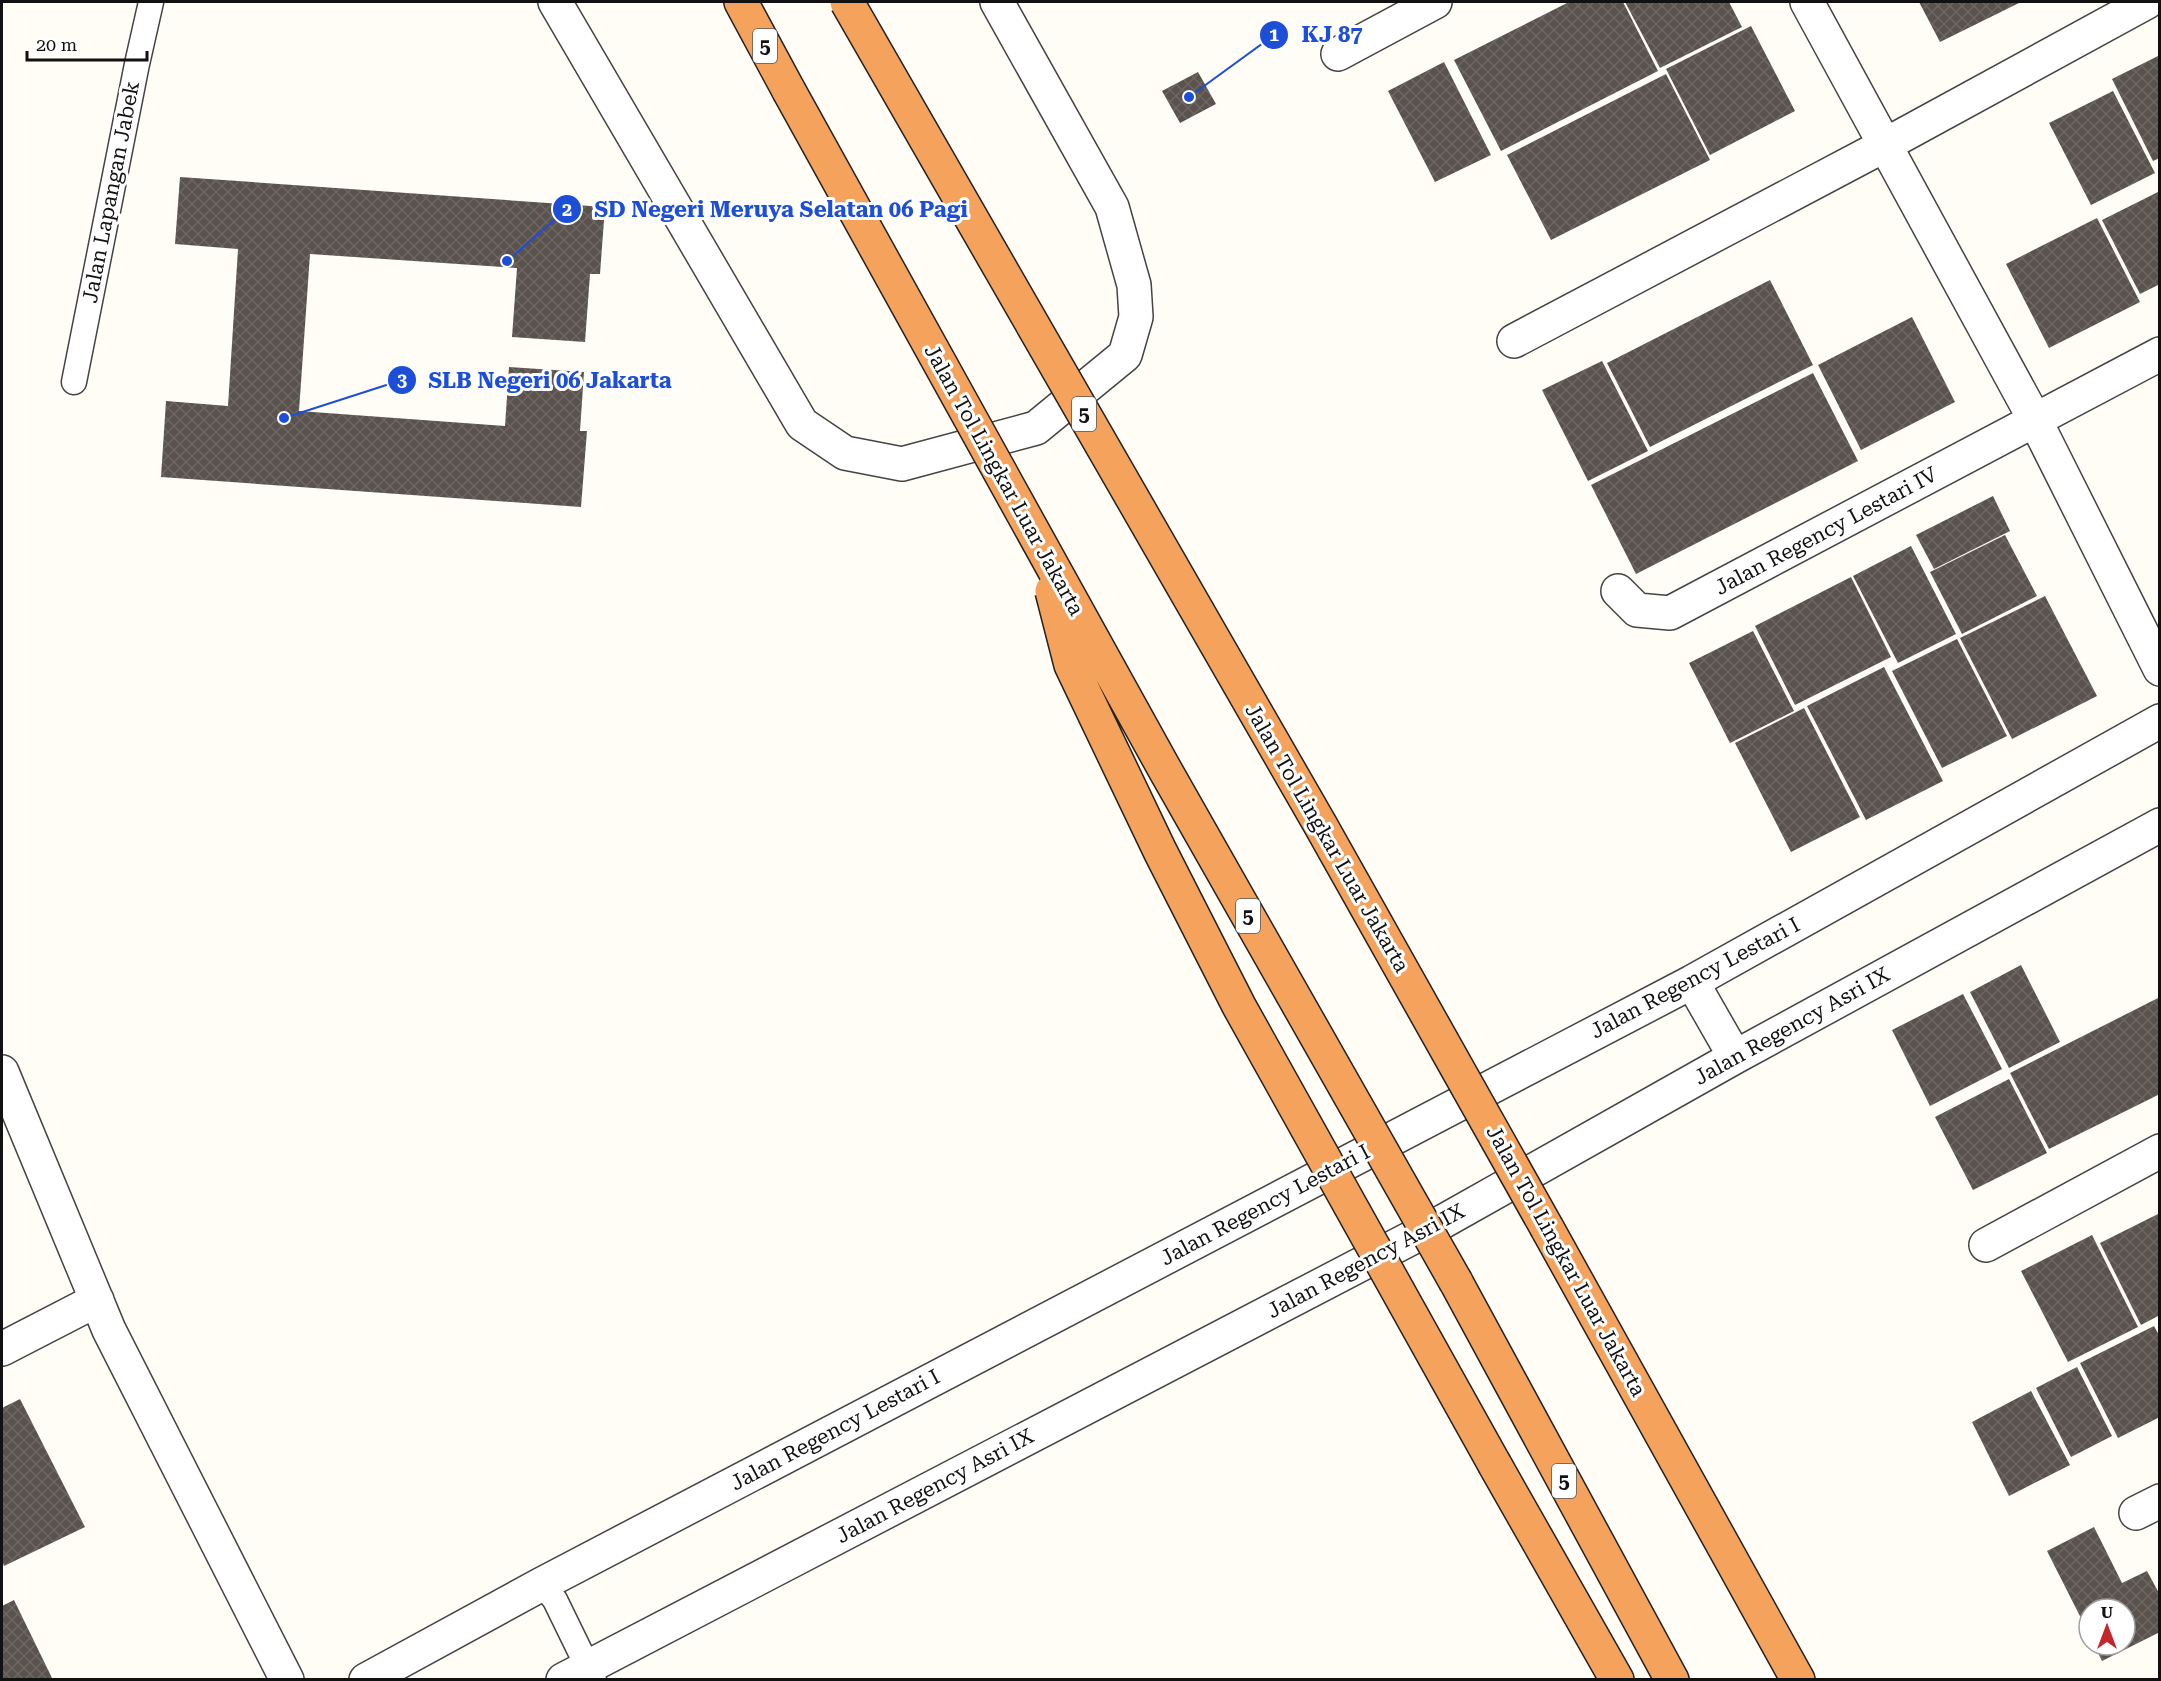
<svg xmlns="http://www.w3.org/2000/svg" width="2161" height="1681" font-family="'Roboto Serif',serif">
  <defs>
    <pattern id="building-cross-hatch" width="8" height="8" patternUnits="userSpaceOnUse" patternTransform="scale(1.5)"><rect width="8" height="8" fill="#5a524d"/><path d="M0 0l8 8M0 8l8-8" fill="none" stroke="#6d6662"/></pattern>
  </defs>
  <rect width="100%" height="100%" fill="#fffdf5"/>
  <!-- building -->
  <path fill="url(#building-cross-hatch)" d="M 1569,2 L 1623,2 L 1658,71 L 1501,151 L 1454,60 Z
    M 1625,2 L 1729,2 L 1742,27 L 1660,68 Z
    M 1919,2 L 2021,2 L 1940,42 Z
    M 1751,26 L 1795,111 L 1710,155 L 1666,69 Z
    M 2160,55 L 2160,158 L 2153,161 L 2112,79 Z
    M 1444,62 L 1491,155 L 1435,182 L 1388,91 Z
    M 1198,72 L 1216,104 L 1180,123 L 1162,91 Z
    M 1666,74 L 1710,160 L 1551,240 L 1507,155 Z
    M 2113,91 L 2155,173 L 2091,205 L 2049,123 Z
    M 180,177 L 605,207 L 600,274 L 590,274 L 585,342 L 512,337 L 517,268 L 310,254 L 299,411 L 505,426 L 509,367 L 584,372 L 580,431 L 587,431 L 581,507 L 161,477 L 166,401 L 228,406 L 238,249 L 175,244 Z
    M 2160,191 L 2160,284 L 2140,294 L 2102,220 Z
    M 2097,218 L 2140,302 L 2049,348 L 2006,264 Z
    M 1770,280 L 1813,365 L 1650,447 L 1607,363 Z
    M 1912,317 L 1955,402 L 1861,450 L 1818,365 Z
    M 1602,361 L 1648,451 L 1588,481 L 1542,390 Z
    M 1813,373 L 1858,461 L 1636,574 L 1591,485 Z
    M 1993,496 L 2010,531 L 1934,569 L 1916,535 Z
    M 2005,535 L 2037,596 L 1962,634 L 1930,572 Z
    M 1911,546 L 1956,634 L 1898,663 L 1853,576 Z
    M 1851,577 L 1891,657 L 1795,705 L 1755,626 Z
    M 2045,596 L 2097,696 L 2012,739 L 1960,638 Z
    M 1753,631 L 1794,711 L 1730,743 L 1689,663 Z
    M 1957,639 L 2007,736 L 1942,768 L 1892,671 Z
    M 1884,667 L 1943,781 L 1866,820 L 1807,706 Z
    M 1804,708 L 1860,817 L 1791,852 L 1735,743 Z
    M 2021,965 L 2060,1042 L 2009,1068 L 1970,992 Z
    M 1963,994 L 2002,1069 L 1930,1106 L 1892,1030 Z
    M 2158,998 L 2160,1002 L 2160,1094 L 2049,1149 L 2010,1073 Z
    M 2009,1079 L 2047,1153 L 1973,1190 L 1935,1117 Z
    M 2160,1213 L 2160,1315 L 2141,1325 L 2100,1243 Z
    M 2092,1235 L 2138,1327 L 2068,1362 L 2021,1271 Z
    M 2154,1326 L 2160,1337 L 2160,1417 L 2118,1438 L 2080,1363 Z
    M 2077,1367 L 2112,1436 L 2071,1457 L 2036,1388 Z
    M 2031,1391 L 2070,1465 L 2009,1496 L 1972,1422 Z
    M 20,1399 L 85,1527 L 4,1566 L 2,1561 L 2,1408 Z
    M 2094,1527 L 2122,1583 L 2147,1571 L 2160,1595 L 2160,1632 L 2102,1661 L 2094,1645 L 2125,1645 L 2125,1609 L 2089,1609 L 2089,1634 L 2047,1551 Z
    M 14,1600 L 53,1680 L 2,1680 L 2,1606 Z"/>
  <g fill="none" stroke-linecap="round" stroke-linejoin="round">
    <!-- service casing -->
    <g stroke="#444" stroke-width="27">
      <path id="service" d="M 74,382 L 137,64 L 151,2
        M 542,1584 L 555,1600 L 594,1680"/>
    </g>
    <!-- minor casing -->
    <g stroke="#444" stroke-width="36">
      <path id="minor" d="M 555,2 L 802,424 L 845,453 L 902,464 L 1036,428 L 1125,355 L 1136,317 L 1134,285 L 1112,207 L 997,2
        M 1807,2 L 2035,420 L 2160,669
        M 1338,54 L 1435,2
        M 1514,341 L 1885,145 L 2147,2
        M 1618,591 L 1637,610 L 1670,613 L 2160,354
        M 1692,982 L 1735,1057
        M 2,1072 L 109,1330 L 287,1680
        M 1986,1245 L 2160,1151
        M 2,1349 L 97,1300
        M 2136,1513 L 2160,1501
        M 366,1680 L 542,1584 L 1692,982 L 2160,721
        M 563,1680 L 1444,1221 L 1735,1057 L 2160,825"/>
    </g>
    <!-- motorway casing -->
    <g stroke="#222" stroke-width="36">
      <path id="motorway" d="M 741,2 L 789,91
        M 1547,1228 L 1798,1680
        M 1456,1282 L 1672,1680
        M 1495,1465 L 1617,1680"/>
    </g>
    <!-- service -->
    <use href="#service" stroke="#fff" stroke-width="24"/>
    <!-- minor -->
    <use href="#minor" stroke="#fff" stroke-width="33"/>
    <!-- motorway -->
    <use href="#motorway" stroke="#f5a25d" stroke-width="33"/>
    <!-- motorway-bridge casing -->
    <g stroke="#222" stroke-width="36" stroke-linecap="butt">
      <path id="motorway-bridge" d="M 847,2 L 1321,826 L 1547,1228
        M 789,91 L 1164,768 L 1456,1282
        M 1052,591 L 1071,665 L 1160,851 L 1239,1006 L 1495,1465"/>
    </g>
    <!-- motorway-bridge -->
    <use href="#motorway-bridge" stroke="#f5a25d" stroke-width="33"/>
  </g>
  <g text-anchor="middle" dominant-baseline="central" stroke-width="6" stroke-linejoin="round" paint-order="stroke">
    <!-- shield labels -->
    <g fill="#fff" stroke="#585858" stroke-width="1.5">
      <rect x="753" y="29" width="24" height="34" rx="4.5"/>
      <rect x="1072" y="397" width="24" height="34" rx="4.5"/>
      <rect x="1236" y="899" width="24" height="34" rx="4.5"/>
      <rect x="1552" y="1464" width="24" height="34" rx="4.5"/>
    </g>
    <g font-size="20" font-weight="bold" fill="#111">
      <text x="765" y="46">5</text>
      <text x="1084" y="414">5</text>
      <text x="1248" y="916">5</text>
      <text x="1564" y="1481">5</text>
    </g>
    <!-- street labels -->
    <g font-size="21" fill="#111" stroke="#fff">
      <text transform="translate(111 192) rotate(-79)">Jalan Lapangan Jabek</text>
      <text transform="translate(1004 480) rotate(61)">Jalan Tol Lingkar Luar Jakarta</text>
      <text transform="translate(1826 531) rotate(-28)">Jalan Regency Lestari IV</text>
      <text transform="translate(1327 838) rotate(60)">Jalan Tol Lingkar Luar Jakarta</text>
      <text transform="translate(1695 978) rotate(-28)">Jalan Regency Lestari I</text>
      <text transform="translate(1792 1026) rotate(-29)">Jalan Regency Asri IX</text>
      <text transform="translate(1265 1205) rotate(-28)">Jalan Regency Lestari I</text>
      <text transform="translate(1366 1261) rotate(-28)">Jalan Regency Asri IX</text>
      <text transform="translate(1566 1261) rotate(61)">Jalan Tol Lingkar Luar Jakarta</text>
      <text transform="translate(835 1430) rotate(-28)">Jalan Regency Lestari I</text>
      <text transform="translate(935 1486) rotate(-28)">Jalan Regency Asri IX</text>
    </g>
  </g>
  <!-- callouts -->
  <path fill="none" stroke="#1d4ed8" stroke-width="2" d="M1189 97L1274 35M507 261L567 209M284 418L402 380"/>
  <g fill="#1d4ed8" stroke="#fff" stroke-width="2">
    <circle cx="1189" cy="97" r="6"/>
    <circle cx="507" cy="261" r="6"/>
    <circle cx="284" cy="418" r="6"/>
    <circle cx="1274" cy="35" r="15"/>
    <circle cx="567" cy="209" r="15"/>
    <circle cx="402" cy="380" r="15"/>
  </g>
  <g font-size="18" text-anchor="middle" font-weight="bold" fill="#fff">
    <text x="1274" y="41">1</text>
    <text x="567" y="216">2</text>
    <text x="402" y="386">3</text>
  </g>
  <g font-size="22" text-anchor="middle" font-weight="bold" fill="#1d4ed8" stroke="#fff" stroke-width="6" stroke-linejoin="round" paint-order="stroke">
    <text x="1332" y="42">KJ 87</text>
    <text x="781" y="217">SD Negeri Meruya Selatan 06 Pagi</text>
    <text x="550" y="388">SLB Negeri 06 Jakarta</text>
  </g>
  <!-- border -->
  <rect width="2161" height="1681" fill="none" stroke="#111111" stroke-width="6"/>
  <!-- north arrow -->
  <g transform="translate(2107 1627)"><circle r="28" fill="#ffffff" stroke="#a0a0a0" stroke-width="1.5"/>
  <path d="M0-4.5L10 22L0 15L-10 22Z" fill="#c4262e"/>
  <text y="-9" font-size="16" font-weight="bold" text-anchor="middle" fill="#111111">U</text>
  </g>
  <!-- scale -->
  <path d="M27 51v9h120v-9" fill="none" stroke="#111111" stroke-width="3"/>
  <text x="36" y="51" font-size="18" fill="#111111" stroke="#ffffff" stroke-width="4.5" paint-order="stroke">20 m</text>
</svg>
